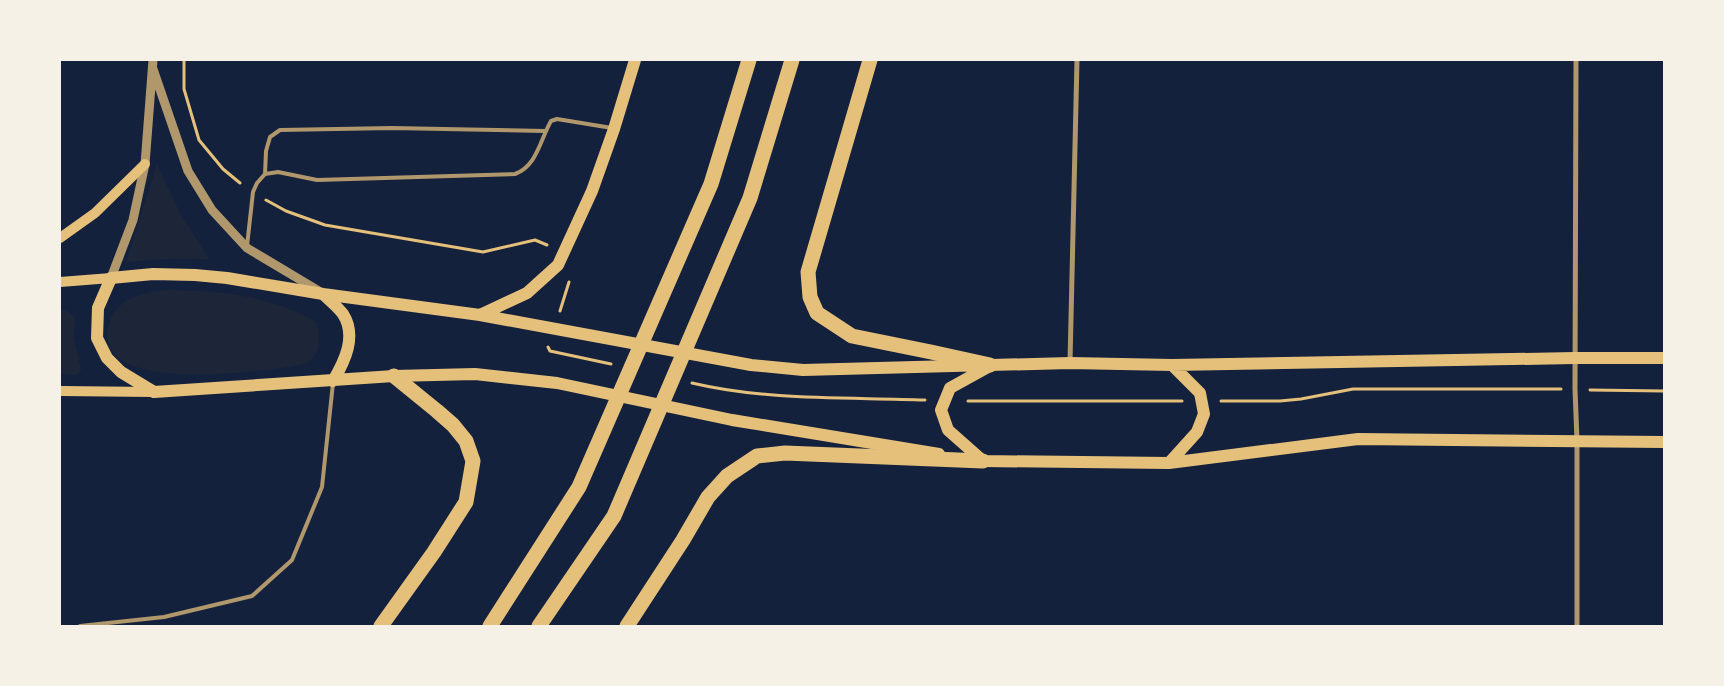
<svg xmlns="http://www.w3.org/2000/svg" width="1724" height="686" font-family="'Zilla Slab',serif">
  <rect width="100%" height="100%" fill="#14213d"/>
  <!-- green -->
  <path fill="#1d2539" d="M 157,164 L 181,215 L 210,260 C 181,257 155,260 126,262 Z
    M 165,290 C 216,290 271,295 316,322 C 320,336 322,355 306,363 C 296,367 265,370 253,371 C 218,375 83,387 111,318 C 121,296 144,293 165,290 Z
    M 60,311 L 67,311 L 75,318 L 74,337 L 81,370 L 77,375 L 60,374 Z"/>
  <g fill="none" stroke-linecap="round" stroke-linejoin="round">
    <!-- path -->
    <path stroke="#e5c07b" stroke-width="3" d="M 184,60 L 184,89 L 199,140 L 223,169 L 240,183
      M 266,200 L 286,211 L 325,225 L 483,252 L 535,240 L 547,245
      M 560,311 L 569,282
      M 548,347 L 550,351 L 611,364
      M 692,383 C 768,401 847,397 925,400
      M 1590,390 L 1664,391
      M 968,401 L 1182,401
      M 1221,401 L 1280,401 L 1301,399 L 1353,389 L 1561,389"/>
    <!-- service -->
    <path stroke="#b1986c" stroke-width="4" d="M 265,174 L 266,151 L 270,137 L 280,130 L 392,128 L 545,131
      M 247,246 L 253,192 L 257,183 L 265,174 L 278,172 L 317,180 L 515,174 C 537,166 540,140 551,121 L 557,119 L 612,128
      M 80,626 L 164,617 L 252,596 L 292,560 L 322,487 L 333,383"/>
    <!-- minor -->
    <path stroke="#b1986c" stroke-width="5" d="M 1576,60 L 1575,389 L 1577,441 L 1577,626
      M 1070,362 L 1077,60"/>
    <!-- tertiary -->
    <path stroke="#b1986c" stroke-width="9" d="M 153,69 L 188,171 L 212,210 L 247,248 L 319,291
      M 111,278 L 133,220 L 145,164 L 153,60"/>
    <!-- secondary -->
    <path stroke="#e5c07b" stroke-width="10" d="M 60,238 L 95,213 L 145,164
      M 60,282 L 111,278
      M 60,391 L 154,392"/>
    <!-- primary -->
    <path stroke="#e5c07b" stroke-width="12" d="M 323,294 C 329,300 338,307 343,314 C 357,336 345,361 333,381
      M 480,315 L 527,293 L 558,265 L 592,191 L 614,129 L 635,60
      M 939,454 L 732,420 L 557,383 L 475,374 L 394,376 L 154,392 L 121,372 L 107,358 L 97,338 L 98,308 L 111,278 L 153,274 L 195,275 L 227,278 L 323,294 L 480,315 L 751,365 L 803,370 L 1070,363 L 1172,365 L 1575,358 L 1664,358
      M 973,459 L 983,461 L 1169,463 L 1358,439 L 1664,442
      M 983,461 L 948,430 L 941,410 L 950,388 L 988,367
      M 1169,463 L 1197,432 L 1204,414 L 1200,393 L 1172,365"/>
    <!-- motorway -->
    <path stroke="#e5c07b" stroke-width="15" d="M 870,60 L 808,272 L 810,297 L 817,313 L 852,336 L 931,352 L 990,365
      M 381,626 L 434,552 L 466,502 L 473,461 L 466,441 L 453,425 L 437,411 L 394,376
      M 490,626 L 579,487 L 711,184 L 749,60
      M 539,626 L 614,516 L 750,198 L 792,60
      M 627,626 L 683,540 L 708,497 L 727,476 L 757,456 L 785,453 L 983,461"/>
  </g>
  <!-- border -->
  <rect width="1724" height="686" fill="none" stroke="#f6f1e7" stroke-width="122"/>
</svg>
